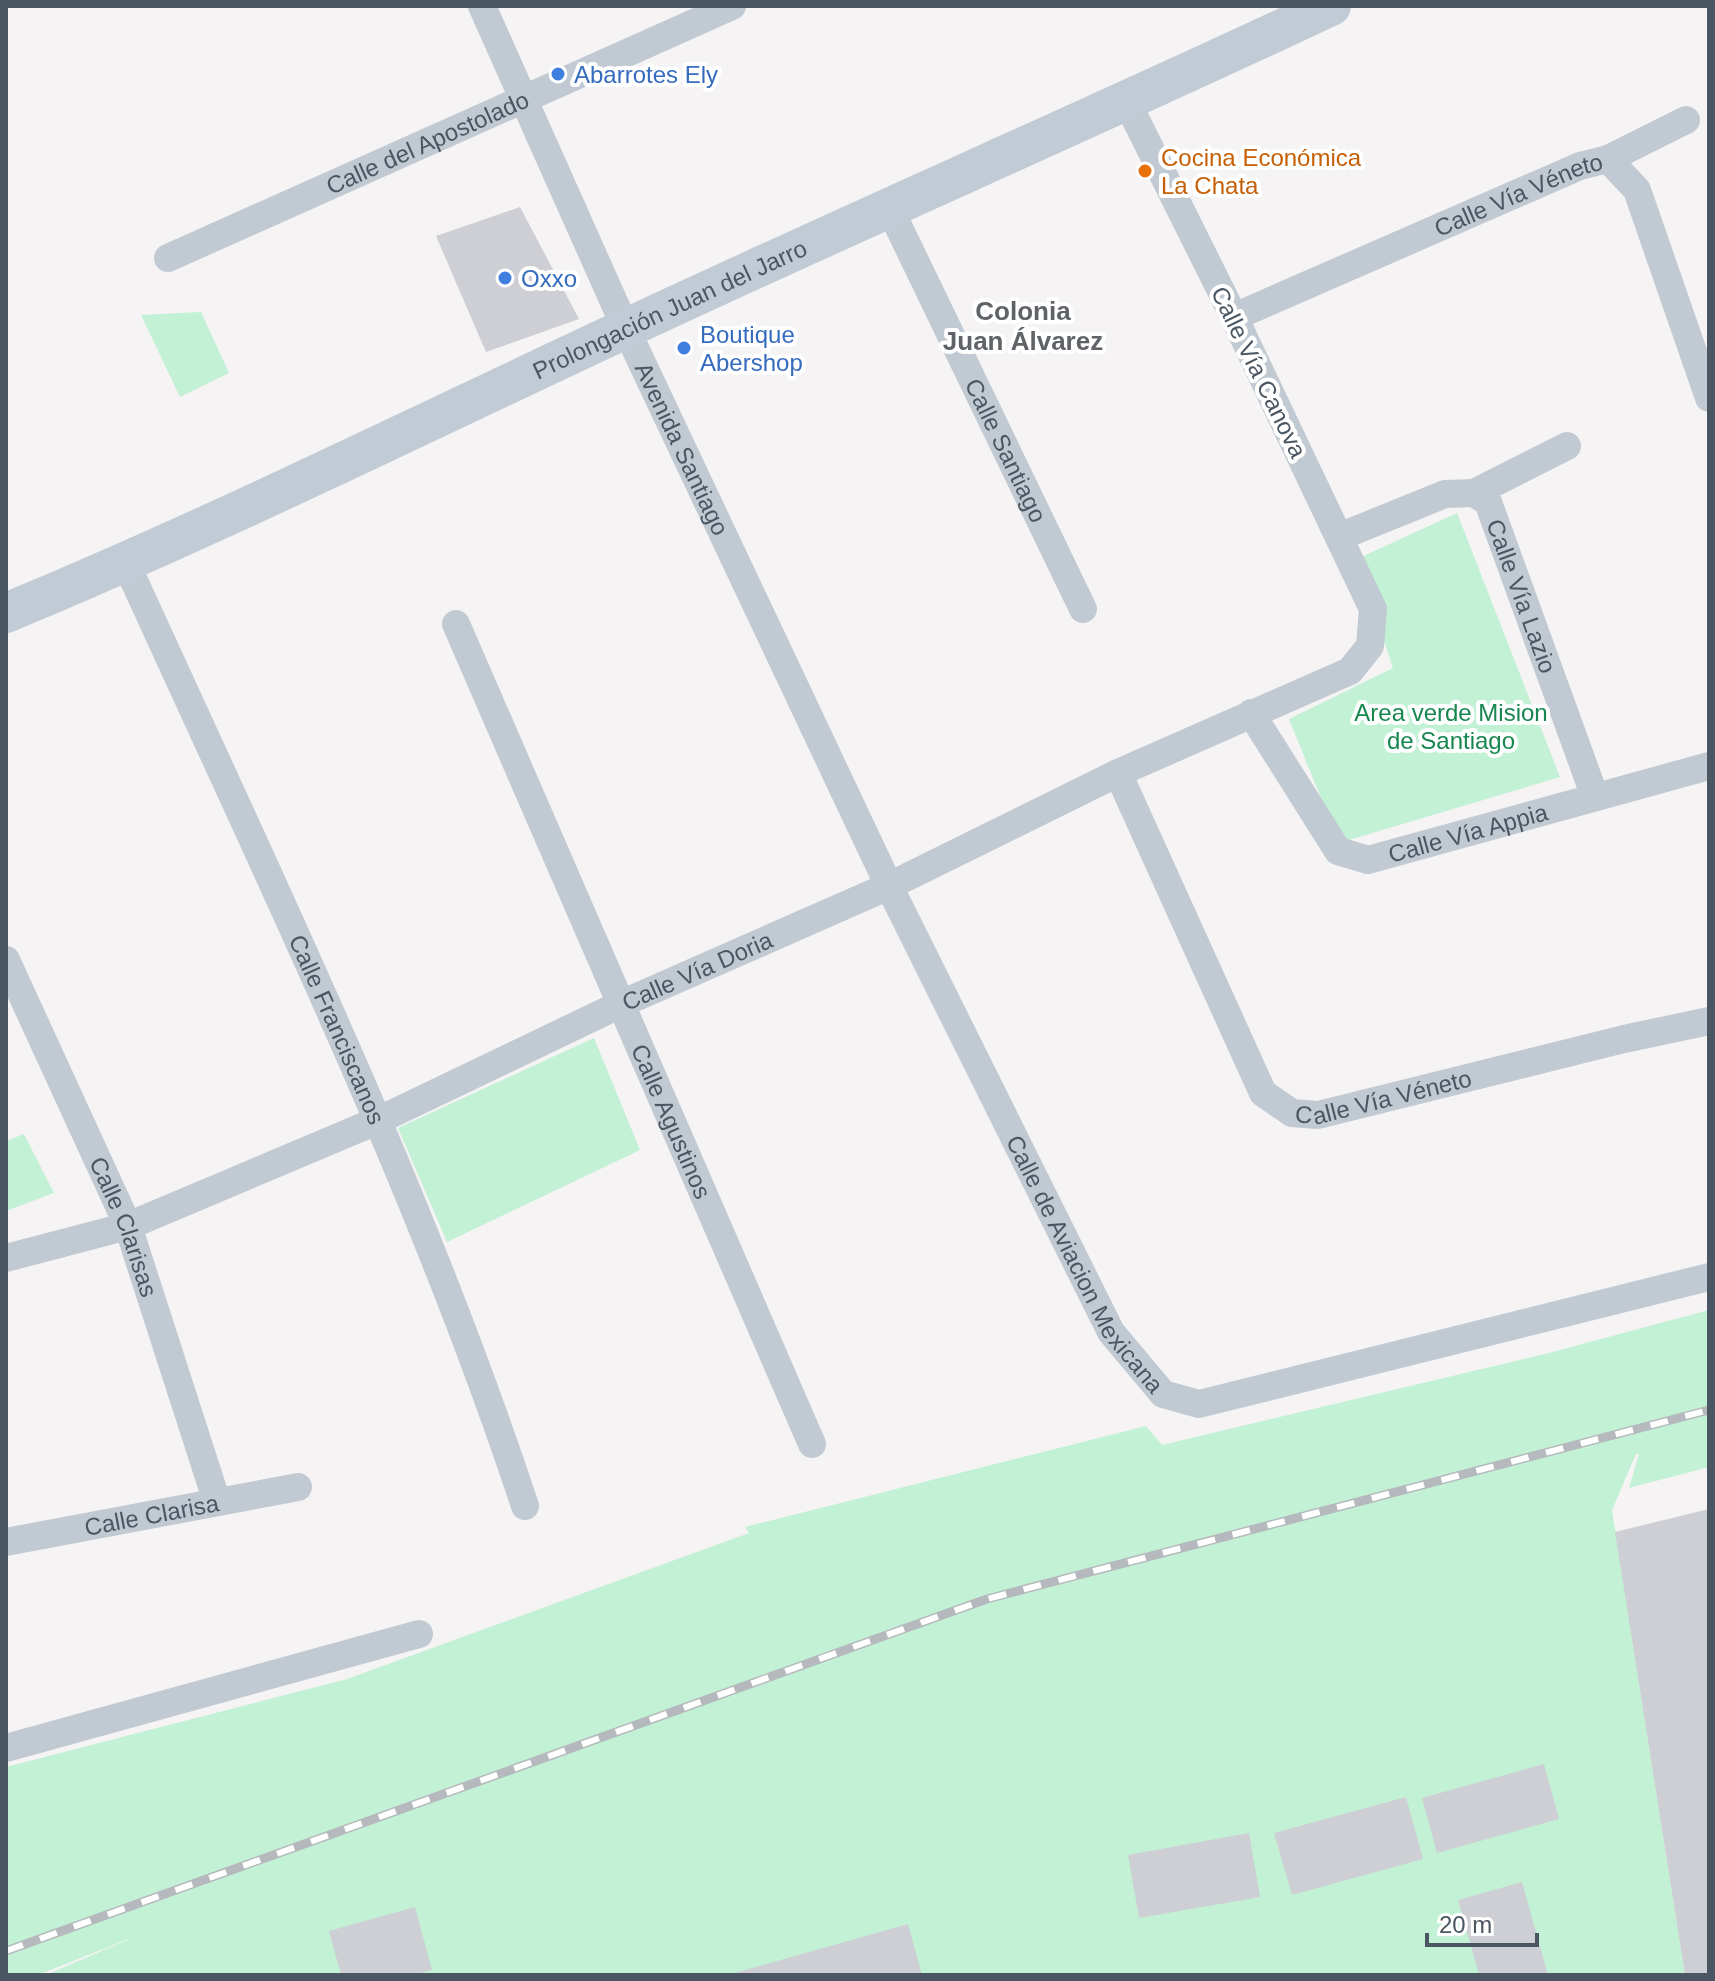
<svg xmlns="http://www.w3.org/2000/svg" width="1715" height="1981" font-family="Arial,sans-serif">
  <rect width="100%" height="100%" fill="#f5f3f3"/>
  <!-- green -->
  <path fill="#c3f1d5" d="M 201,312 L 229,373 L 180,397 L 141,315 Z
    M 1457,513 L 1560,777 L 1339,843 L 1289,719 L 1393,668 L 1357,559 Z
    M 594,1038 L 640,1150 L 447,1242 L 398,1128 Z
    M 24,1134 L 54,1193 L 6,1211 L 6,1141 Z
    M 1709,1310 L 1709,1467 L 1629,1488 L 1639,1454 L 1636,1454 L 1612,1510 L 1685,1975 L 46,1975 L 141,1934 L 38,1975 L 6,1975 L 6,1767 L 347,1679 L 749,1533 L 745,1527 L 1146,1426 L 1162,1445 L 1545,1354 Z"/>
  <!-- building -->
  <path fill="#cdcfd5" d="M 520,207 L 579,319 L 486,352 L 436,236 Z
    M 1709,1509 L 1709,1975 L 1685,1975 L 1615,1532 Z
    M 1544,1764 L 1559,1819 L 1437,1853 L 1422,1798 Z
    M 1406,1797 L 1423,1859 L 1292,1895 L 1274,1833 Z
    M 1249,1833 L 1260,1897 L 1139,1918 L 1128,1855 Z
    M 1522,1882 L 1548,1975 L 1479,1975 L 1458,1900 Z
    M 415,1907 L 432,1970 L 414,1975 L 341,1975 L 329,1931 Z
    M 908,1924 L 922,1975 L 731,1975 L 731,1974 Z"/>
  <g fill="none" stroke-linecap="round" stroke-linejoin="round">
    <!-- street -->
    <g stroke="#c1cad2" stroke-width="28">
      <path id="s1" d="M 482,6 L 626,329 L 889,886 L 1111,1332 L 1163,1394 L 1199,1404 L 1709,1277"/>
      <path d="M 1608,159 L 1637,190 L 1709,398"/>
      <path id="s2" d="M 889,207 L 1083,609"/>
      <path id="s3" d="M 168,258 L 732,6"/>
      <path id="s4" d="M 1234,317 L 1580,166 L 1608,159 L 1686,120"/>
      <path d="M 1474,493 L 1567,446"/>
      <path id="s5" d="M 1339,537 L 1445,494 L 1474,493 L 1488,502 L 1595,797"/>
      <path id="s6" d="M 126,563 C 267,874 418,1182 525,1506"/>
      <path id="s7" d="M 456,624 L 812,1444"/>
      <path id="s8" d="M 1251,713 L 1338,851 L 1368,860 L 1709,766"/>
      <path id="s9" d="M 1118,773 L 1263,1093 L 1292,1113 L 1318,1115 L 1624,1039 L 1709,1021"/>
      <path id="s10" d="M 6,960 L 128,1226 L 217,1502"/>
      <path id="s11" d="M 6,1258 L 128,1226 L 379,1120 L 621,1004 L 889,886 L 1118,773 L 1350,671 L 1370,646 L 1373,609 L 1234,317 L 1127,102"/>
      <path id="s12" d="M 6,1542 L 298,1487"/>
      <path d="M 6,1748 L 419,1634"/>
    </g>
    <!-- secondary -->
    <path stroke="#c1cbd6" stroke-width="40" id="s13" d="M 6,613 C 216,526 419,425 625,329 C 860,219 1097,116 1331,6"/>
    <!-- rail casing -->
    <g stroke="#b5b8bd" stroke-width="9">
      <path id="rail" d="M 6,1951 L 987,1599 L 1709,1410"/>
    </g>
    <!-- rail -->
    <use href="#rail" stroke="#fff" stroke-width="6" stroke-dasharray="18" stroke-linecap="butt"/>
  </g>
  <!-- markers -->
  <g fill="#3f7fe0" stroke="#fff" stroke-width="3">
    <circle cx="558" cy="74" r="8"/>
    <circle cx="505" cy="278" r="8"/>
    <circle cx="684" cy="348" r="8"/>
  </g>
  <circle fill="#e8710a" stroke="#fff" stroke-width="3" cx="1145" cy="171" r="8"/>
  <g text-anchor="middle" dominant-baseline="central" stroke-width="8" stroke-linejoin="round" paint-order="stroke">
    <!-- shop labels -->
    <g font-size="24" fill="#366cbe" stroke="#fff" text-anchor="start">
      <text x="574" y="74">Abarrotes Ely</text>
      <text x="521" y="278">Oxxo</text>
      <text x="700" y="334">Boutique<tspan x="700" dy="28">Abershop</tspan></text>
    </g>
    <!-- street labels -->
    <g font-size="24" fill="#4a5661" stroke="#fff">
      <text stroke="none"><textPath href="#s3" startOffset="284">Calle del Apostolado</textPath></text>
      <text stroke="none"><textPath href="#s4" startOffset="310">Calle Vía Véneto</textPath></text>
      <text stroke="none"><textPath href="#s13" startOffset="730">Prolongación Juan del Jarro</textPath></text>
      <text transform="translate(1259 372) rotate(64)">Calle Vía Canova</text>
      <text stroke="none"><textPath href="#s1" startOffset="486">Avenida Santiago</textPath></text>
      <text stroke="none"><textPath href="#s2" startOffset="270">Calle Santiago</textPath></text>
      <text stroke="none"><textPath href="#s5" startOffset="260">Calle Vía Lazio</textPath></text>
      <text stroke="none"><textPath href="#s8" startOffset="298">Calle Vía Appia</textPath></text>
      <text stroke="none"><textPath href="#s11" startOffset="750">Calle Vía Doria</textPath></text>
      <text stroke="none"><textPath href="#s6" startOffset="512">Calle Franciscanos</textPath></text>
      <text stroke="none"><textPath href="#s9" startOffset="480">Calle Vía Véneto</textPath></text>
      <text stroke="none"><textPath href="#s7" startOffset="542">Calle Agustinos</textPath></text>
      <text stroke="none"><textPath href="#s10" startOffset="292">Calle Clarisas</textPath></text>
      <text stroke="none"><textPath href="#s1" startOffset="1396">Calle de Aviacion Mexicana</textPath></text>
      <text stroke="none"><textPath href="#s12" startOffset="148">Calle Clarisa</textPath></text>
    </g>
    <!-- food labels -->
    <g font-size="24" fill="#c56008" stroke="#fff" text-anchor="start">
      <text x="1161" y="157">Cocina Económica<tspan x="1161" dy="28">La Chata</tspan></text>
    </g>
    <!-- park labels -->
    <g font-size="24" fill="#17864f" stroke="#fff">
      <text x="1451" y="712">Area verde Mision<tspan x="1451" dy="28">de Santiago</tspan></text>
    </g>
    <!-- neighbourhood labels -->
    <g font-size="26" font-weight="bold" fill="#5f6368" stroke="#fff">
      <text x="1023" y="311">Colonia<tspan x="1023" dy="30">Juan Álvarez</tspan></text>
    </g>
  </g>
  <!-- border -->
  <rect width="1715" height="1981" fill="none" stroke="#4a5661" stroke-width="16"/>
  <!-- scale -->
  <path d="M1427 1933v12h110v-12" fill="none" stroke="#4a5661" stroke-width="4"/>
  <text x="1439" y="1933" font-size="24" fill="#4a5661" stroke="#ffffff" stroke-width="6" paint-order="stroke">20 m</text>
</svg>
